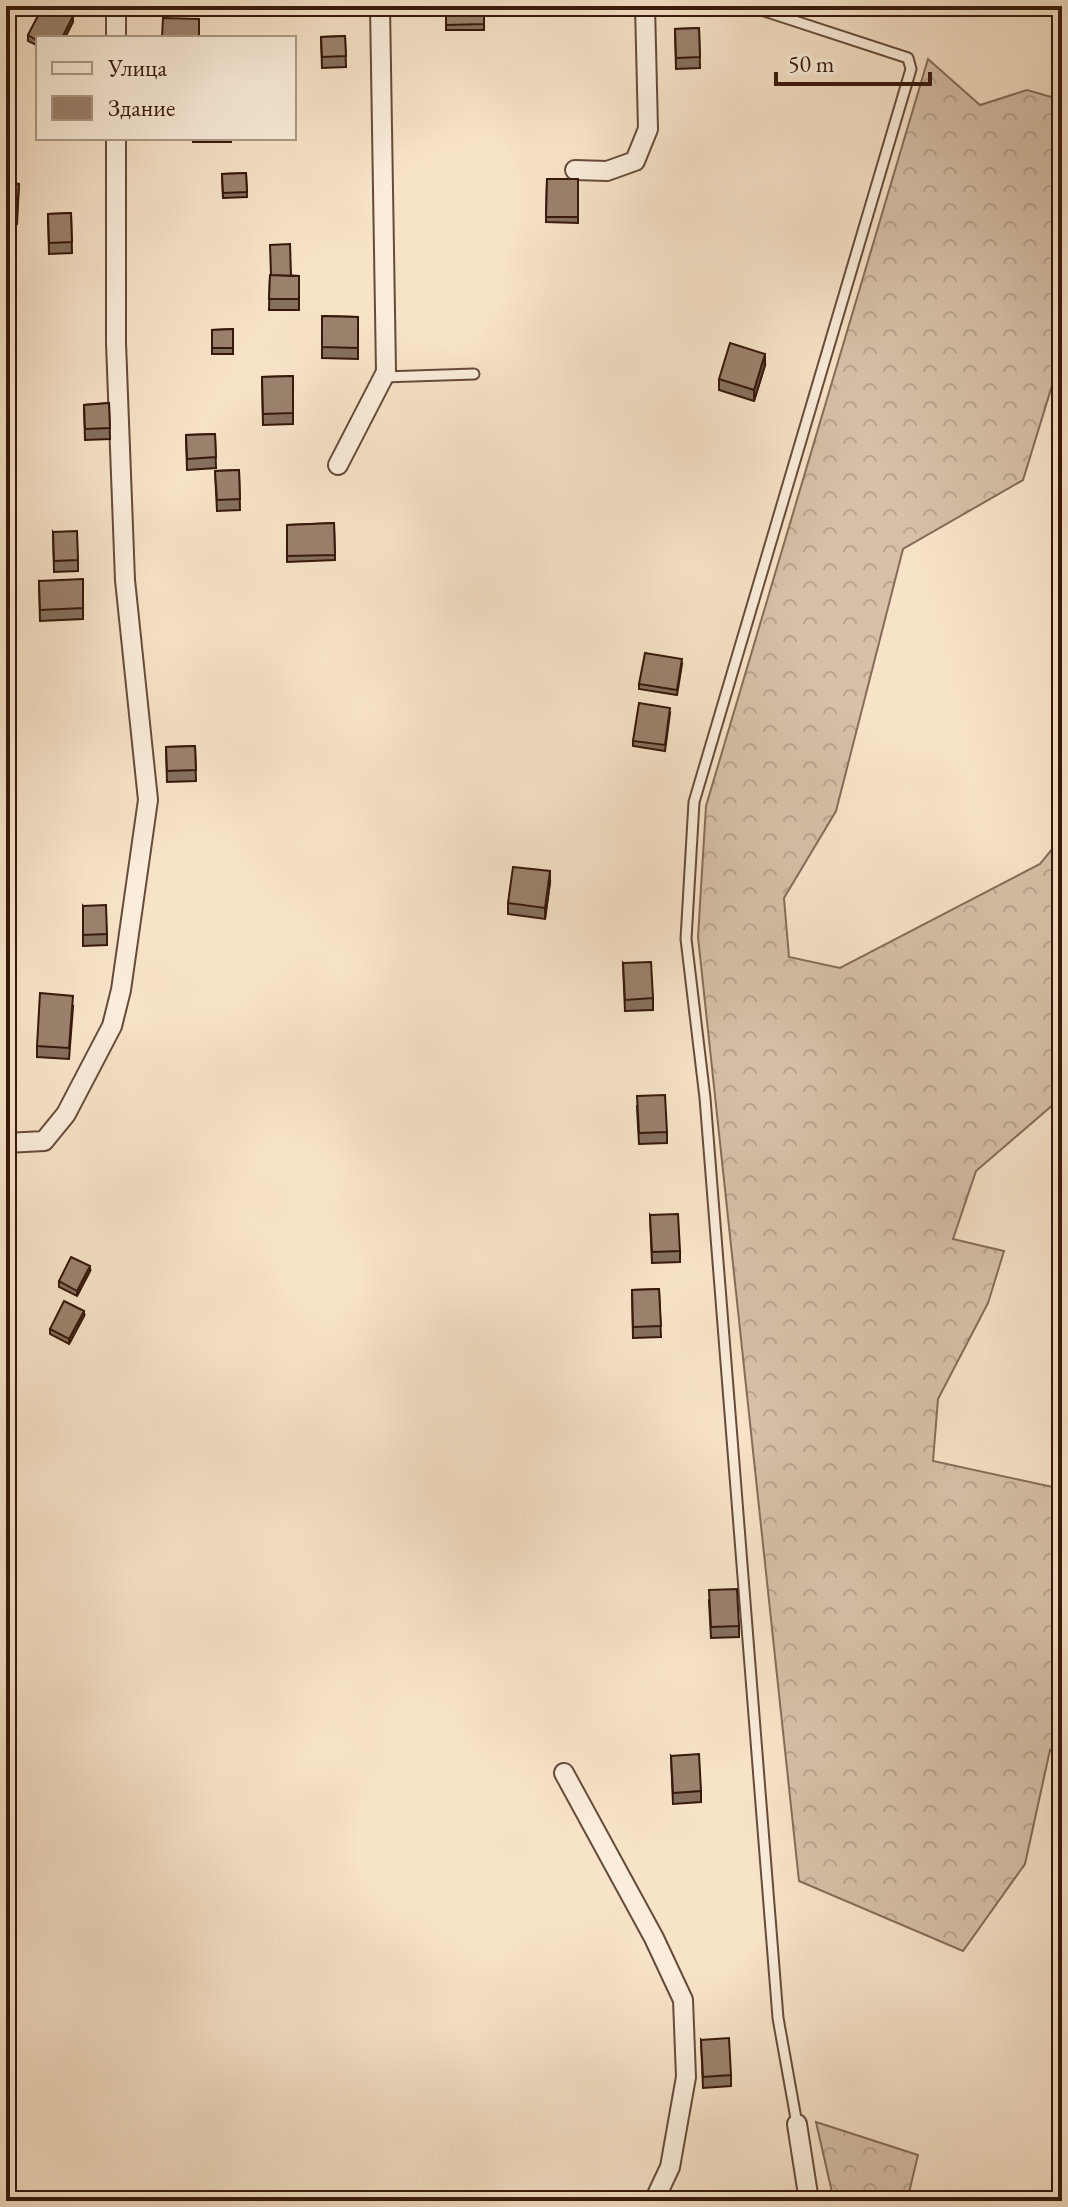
<svg xmlns="http://www.w3.org/2000/svg" width="1068" height="2207" font-family="'EB Garamond',serif">
  <defs>
    <pattern id="forest-crowns" width="20" height="18" patternUnits="userSpaceOnUse" patternTransform="scale(2)"><rect width="20" height="18" fill="#d6c0a8"/><path d="M2 6a3 3 0 1 1 6 0M12 15a3 3 0 1 1 6 0" fill="none" stroke="#b8a48f"/></pattern>
  </defs>
  <rect width="100%" height="100%" fill="#f7e3c8"/>
  <filter id="stains"><feTurbulence type="fractalNoise" baseFrequency=".0025" numOctaves="4"/><feColorMatrix values="0 0 0 0 .2 0 0 0 0 .09 0 0 0 0 .02 0 0 0 .5 -.17"/></filter>
  <radialGradient id="worn" r=".72"><stop offset=".6" stop-color="#630" stop-opacity="0"/><stop offset="1" stop-color="#630" stop-opacity=".3"/></radialGradient>
  <!-- forest -->
  <path fill="url(#forest-crowns)" stroke="#866c5a" stroke-width="2" d="M 928,59 L 980,105 L 1027,90 L 1062,100 L 1062,353 L 1023,480 L 903,549 L 836,811 L 784,898 L 789,957 L 840,968 L 1040,864 L 1062,837 L 1062,1097 L 976,1171 L 953,1239 L 1004,1251 L 988,1303 L 938,1399 L 933,1461 L 1062,1489 L 1062,1756 L 1050,1750 L 1025,1864 L 963,1951 L 799,1881 L 698,937 L 706,806 Z
    M 816,2122 L 918,2155 L 907,2201 L 834,2201 Z"/>
  <g fill="none" stroke-linecap="round" stroke-linejoin="round">
    <!-- lane casing -->
    <g stroke="#674b3a" stroke-width="13">
      <path id="lane" d="M 749,6 L 908,58 L 911,69 L 694,802 L 686,939 L 705,1098 L 778,2018 L 797,2124
        M 383,377 L 474,374"/>
    </g>
    <!-- street casing -->
    <g stroke="#674b3a" stroke-width="22">
      <path id="street" d="M 116,6 L 116,38
        M 575,170 L 607,171 L 635,161 L 648,129 L 645,6
        M 338,465 L 386,372 L 380,6
        M 6,1143 L 44,1141 L 66,1114 L 112,1026 L 121,990 L 148,800 L 125,580 L 116,343 L 116,138
        M 564,1773 L 654,1938 L 683,2000 L 686,2077 L 670,2167 L 654,2201
        M 797,2124 L 809,2201"/>
    </g>
    <!-- lane -->
    <use href="#lane" stroke="#faeddb" stroke-width="9"/>
    <!-- street -->
    <use href="#street" stroke="#faeddb" stroke-width="18"/>
  </g>
  <!-- wall -->
  <path fill="#85705e" stroke="#37180b" stroke-width="2" d="M 446,6 L 484,6 L 484,30 L 446,30 Z
    M 73,22 L 38,38 L 38,46 L 28,41 L 28,35 Z
    M 699,28 L 700,68 L 676,69 L 675,29 Z
    M 345,36 L 346,67 L 322,68 L 321,37 Z
    M 193,138 L 231,138 L 231,142 L 193,142 Z
    M 246,173 L 247,197 L 223,198 L 222,174 Z
    M 547,179 L 578,179 L 578,223 L 546,222 Z
    M 6,183 L 19,184 L 17,224 L 6,223 Z
    M 71,213 L 72,253 L 49,254 L 48,214 Z
    M 270,275 L 299,276 L 299,310 L 269,310 Z
    M 322,316 L 358,317 L 358,359 L 322,358 Z
    M 233,329 L 233,354 L 212,354 L 212,330 Z
    M 765,365 L 754,401 L 719,390 L 719,379 Z
    M 293,376 L 293,424 L 263,425 L 262,377 Z
    M 109,403 L 110,439 L 85,440 L 84,405 Z
    M 215,434 L 216,468 L 187,470 L 186,435 Z
    M 239,470 L 240,510 L 217,511 L 215,471 Z
    M 334,523 L 335,560 L 287,562 L 287,525 Z
    M 53,532 L 78,560 L 78,571 L 54,572 Z
    M 39,581 L 83,608 L 83,619 L 40,621 Z
    M 682,664 L 677,695 L 639,689 L 639,684 Z
    M 670,713 L 665,751 L 633,746 L 633,741 Z
    M 195,746 L 196,781 L 167,782 L 166,747 Z
    M 550,882 L 545,919 L 508,914 L 508,903 Z
    M 83,906 L 107,934 L 107,945 L 83,946 Z
    M 623,963 L 653,998 L 653,1010 L 625,1011 Z
    M 73,1007 L 69,1059 L 37,1057 L 37,1046 Z
    M 637,1107 L 667,1132 L 667,1143 L 639,1144 Z
    M 650,1215 L 680,1251 L 680,1262 L 652,1263 Z
    M 90,1271 L 77,1296 L 59,1287 L 59,1281 Z
    M 659,1289 L 661,1337 L 633,1338 L 632,1290 Z
    M 84,1316 L 69,1344 L 50,1334 L 50,1329 Z
    M 709,1601 L 739,1626 L 739,1637 L 711,1638 Z
    M 671,1756 L 701,1791 L 701,1802 L 673,1804 Z
    M 6,1874 L 12,1874 L 12,1911 L 6,1911 Z
    M 701,2040 L 731,2075 L 731,2086 L 703,2088 Z"/>
  <!-- shaded-wall -->
  <path fill="#6c5b4c" stroke="#37180b" stroke-width="2" d="M 73,16 L 73,22 L 65,38 L 62,38 Z
    M 765,354 L 765,365 L 754,401 L 754,390 Z
    M 550,871 L 550,882 L 545,919 L 545,908 Z
    M 90,1266 L 90,1271 L 77,1296 L 77,1291 Z
    M 84,1311 L 84,1316 L 69,1344 L 69,1339 Z"/>
  <!-- building -->
  <path fill="#9b826d" stroke="#37180b" stroke-width="2" d="M 43,6 L 54,6 L 73,16 L 62,38 L 38,38 L 38,41 L 28,35 Z
    M 446,6 L 484,6 L 484,24 L 446,25 Z
    M 163,18 L 199,19 L 199,38 L 162,38 Z
    M 699,28 L 700,57 L 676,58 L 675,29 Z
    M 345,36 L 346,56 L 322,57 L 321,37 Z
    M 246,173 L 247,192 L 223,193 L 222,174 Z
    M 547,179 L 578,179 L 578,217 L 546,217 Z
    M 6,183 L 19,184 L 17,213 L 6,212 Z
    M 71,213 L 72,242 L 49,243 L 48,214 Z
    M 290,244 L 291,276 L 271,275 L 270,245 Z
    M 270,275 L 299,276 L 299,299 L 269,299 Z
    M 322,316 L 358,317 L 358,348 L 322,347 Z
    M 233,329 L 233,348 L 212,348 L 212,330 Z
    M 730,343 L 765,354 L 754,390 L 719,379 Z
    M 293,376 L 293,413 L 263,414 L 262,377 Z
    M 109,403 L 110,428 L 85,429 L 84,405 Z
    M 215,434 L 216,457 L 187,459 L 186,435 Z
    M 239,470 L 240,499 L 217,500 L 215,471 Z
    M 334,523 L 335,555 L 287,556 L 287,525 Z
    M 77,531 L 78,560 L 54,561 L 53,532 Z
    M 83,579 L 83,608 L 40,610 L 39,581 Z
    M 645,653 L 682,659 L 677,690 L 639,684 Z
    M 639,703 L 670,708 L 665,745 L 633,741 Z
    M 195,746 L 196,770 L 167,771 L 166,747 Z
    M 513,867 L 550,871 L 545,908 L 508,903 Z
    M 106,905 L 107,934 L 83,935 L 83,906 Z
    M 651,962 L 653,998 L 625,1000 L 623,963 Z
    M 40,993 L 73,996 L 69,1048 L 37,1046 Z
    M 665,1095 L 667,1132 L 639,1133 L 637,1096 Z
    M 678,1214 L 680,1251 L 652,1252 L 650,1215 Z
    M 71,1257 L 90,1266 L 77,1291 L 59,1281 Z
    M 659,1289 L 661,1326 L 633,1327 L 632,1290 Z
    M 64,1301 L 84,1311 L 69,1339 L 50,1329 Z
    M 737,1589 L 739,1626 L 711,1627 L 709,1590 Z
    M 699,1754 L 701,1791 L 673,1793 L 671,1756 Z
    M 6,1874 L 12,1874 L 12,1906 L 6,1906 Z
    M 729,2038 L 731,2075 L 703,2077 L 701,2040 Z"/>
  <!-- margin -->
  <rect width="1068" height="2207" fill="none" stroke="#f7e3c8" stroke-width="32"/>
  <rect x="8" y="8" width="1052" height="2191" fill="none" stroke="#37180b" stroke-width="4"/>
  <rect x="16" y="16" width="1036" height="2175" fill="none" stroke="#37180b" stroke-width="2"/>
  <!-- legend -->
  <rect x="36" y="36" width="260" height="104" fill="#faeddb" stroke="#ac9888" stroke-width="2"/>
  <rect x="52" y="62" width="40" height="12" fill="#faeddb" stroke="#ac9888" stroke-width="2"/>
  <text x="108" y="76" font-size="24" fill="#37180b">Улица</text>
  <rect x="52" y="96" width="40" height="24" fill="#9b826d" stroke="#ac9888" stroke-width="2"/>
  <text x="108" y="116" font-size="24" fill="#37180b">Здание</text>
  <!-- scale -->
  <path d="M776 72v12h154v-12" fill="none" stroke="#37180b" stroke-width="4"/>
  <text x="788" y="72" font-size="24" fill="#37180b" stroke="#faeddb" stroke-width="6" paint-order="stroke">50 m</text>
  <rect width="100%" height="100%" filter="url(#stains)"/>
  <rect width="100%" height="100%" fill="url(#worn)"/>
</svg>
